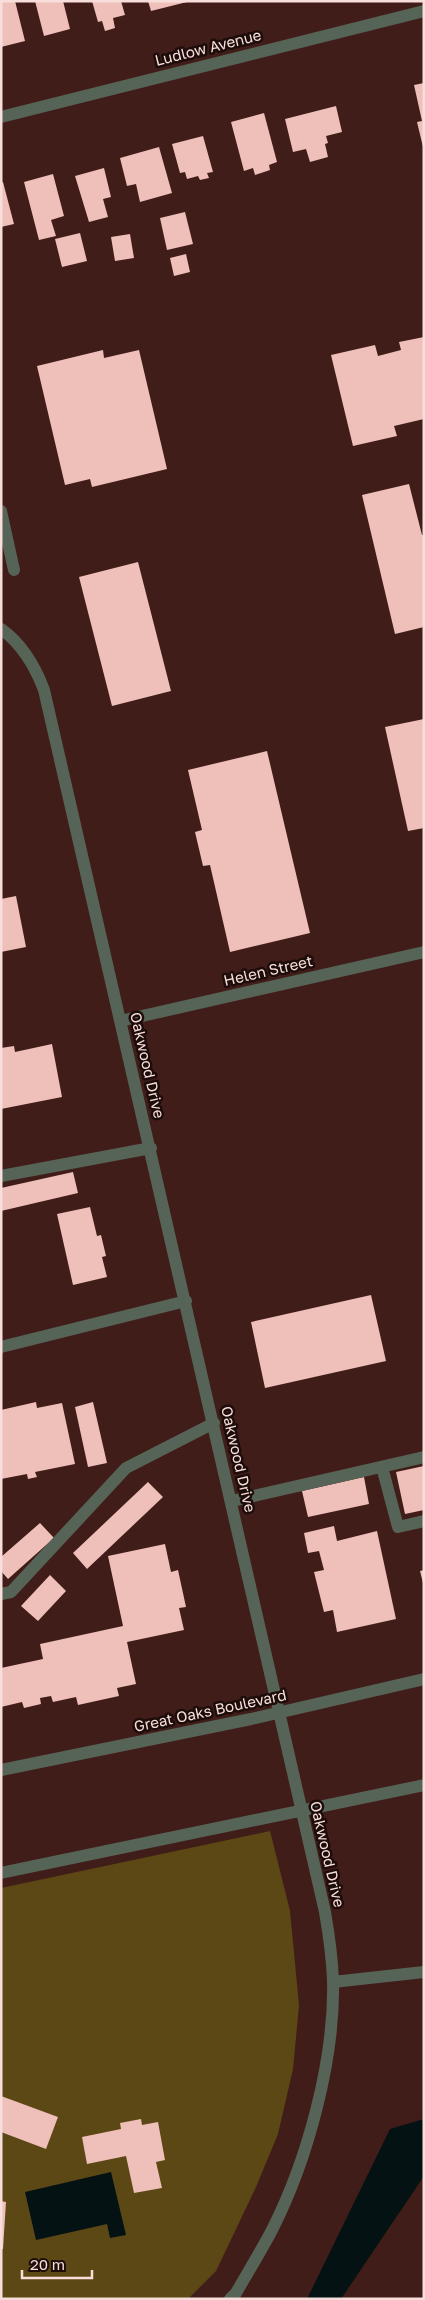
<svg xmlns="http://www.w3.org/2000/svg" width="425" height="2300" font-family="'Golos Text',sans-serif">
  <rect width="100%" height="100%" fill="#401d19"/>
  <!-- green -->
  <path fill="#5c4815" d="M 270,1831 L 290,1911 L 299,2005 L 293,2069 L 278,2134 L 256,2187 L 216,2271 L 188,2299 L 1,2299 L 1,1888 Z"/>
  <!-- water -->
  <path fill="#041214" d="M 424,2119 L 424,2176 L 341,2299 L 307,2299 L 390,2129 Z
    M 111,2172 L 126,2235 L 110,2238 L 107,2224 L 36,2240 L 25,2192 Z"/>
  <!-- building -->
  <path fill="#efbfb9" d="M 1,1 L 15,1 L 25,41 L 1,47 Z
    M 35,1 L 63,1 L 70,29 L 44,36 Z
    M 92,1 L 121,1 L 125,15 L 113,18 L 115,28 L 105,31 L 102,21 L 98,22 Z
    M 148,1 L 187,1 L 187,2 L 151,11 Z
    M 424,83 L 424,147 L 423,147 L 417,122 L 422,121 L 414,85 Z
    M 336,106 L 342,132 L 326,136 L 328,143 L 325,144 L 328,157 L 310,162 L 306,149 L 293,152 L 285,119 Z
    M 264,113 L 277,162 L 269,165 L 270,170 L 255,175 L 253,168 L 244,171 L 231,122 Z
    M 203,136 L 213,172 L 207,173 L 209,178 L 200,180 L 198,176 L 187,179 L 185,172 L 180,173 L 172,144 Z
    M 159,147 L 172,193 L 140,202 L 136,184 L 127,186 L 120,158 Z
    M 104,168 L 111,197 L 103,199 L 108,217 L 89,222 L 75,176 Z
    M 53,174 L 64,216 L 51,220 L 56,236 L 39,240 L 24,182 Z
    M 1,182 L 3,182 L 14,224 L 1,227 Z
    M 185,212 L 193,244 L 167,250 L 160,218 Z
    M 80,233 L 87,261 L 62,267 L 55,239 Z
    M 130,234 L 134,258 L 115,261 L 111,237 Z
    M 186,254 L 190,272 L 174,276 L 170,258 Z
    M 424,337 L 424,419 L 394,426 L 397,436 L 353,446 L 331,355 L 375,345 L 378,356 L 401,350 L 399,342 Z
    M 103,350 L 104,358 L 139,350 L 167,469 L 92,487 L 90,479 L 65,485 L 37,366 Z
    M 409,484 L 422,535 L 424,535 L 424,627 L 395,634 L 362,495 Z
    M 138,562 L 171,691 L 112,706 L 79,577 Z
    M 424,719 L 424,828 L 408,831 L 385,727 Z
    M 267,751 L 310,933 L 230,952 L 210,865 L 203,866 L 195,832 L 202,830 L 188,770 Z
    M 16,896 L 26,947 L 1,952 L 1,899 Z
    M 52,1044 L 62,1097 L 1,1109 L 1,1048 L 14,1046 L 15,1052 Z
    M 73,1172 L 78,1193 L 1,1211 L 1,1188 Z
    M 90,1207 L 97,1236 L 101,1235 L 106,1256 L 102,1257 L 107,1277 L 73,1285 L 57,1214 Z
    M 371,1295 L 386,1361 L 265,1388 L 251,1322 Z
    M 36,1402 L 37,1408 L 62,1403 L 75,1464 L 35,1472 L 37,1477 L 28,1479 L 27,1474 L 1,1479 L 1,1410 Z
    M 93,1402 L 107,1463 L 88,1467 L 75,1407 Z
    M 424,1466 L 424,1510 L 405,1514 L 396,1472 Z
    M 364,1477 L 369,1504 L 308,1517 L 302,1491 Z
    M 148,1482 L 163,1497 L 87,1569 L 73,1553 Z
    M 40,1523 L 54,1538 L 8,1579 L 1,1571 L 1,1557 Z
    M 334,1526 L 337,1541 L 377,1531 L 396,1619 L 337,1632 L 333,1610 L 324,1612 L 314,1572 L 324,1570 L 319,1551 L 308,1553 L 304,1533 Z
    M 165,1544 L 171,1572 L 178,1570 L 186,1607 L 179,1608 L 184,1630 L 127,1642 L 136,1684 L 117,1688 L 119,1696 L 78,1705 L 76,1697 L 53,1702 L 51,1696 L 40,1698 L 41,1704 L 24,1708 L 22,1702 L 1,1707 L 1,1668 L 43,1659 L 40,1644 L 123,1626 L 108,1556 Z
    M 424,1570 L 424,1583 L 423,1583 L 420,1571 Z
    M 50,1575 L 66,1591 L 38,1621 L 21,1606 Z
    M 1,2096 L 58,2117 L 46,2149 L 1,2132 Z
    M 141,2119 L 142,2125 L 158,2122 L 165,2160 L 156,2162 L 162,2188 L 134,2193 L 126,2156 L 87,2164 L 82,2137 L 121,2129 L 120,2123 Z
    M 1,2201 L 6,2202 L 3,2249 L 1,2249 Z"/>
  <g fill="none" stroke-linecap="round" stroke-linejoin="round">
    <!-- minor -->
    <path stroke="#566357" stroke-width="12" d="M 1,117 L 424,11
      M 1,511 L 14,570
      M 1,629 C 22,644 35,666 44,690 L 325,1912 C 329,1935 332,1957 333,1980 C 335,2059 308,2159 272,2230 C 261,2251 248,2272 236,2293 L 230,2299
      M 120,1021 L 424,952
      M 1,1176 L 151,1148
      M 1,1347 L 186,1301
      M 382,1467 L 398,1527 L 424,1521
      M 232,1501 L 424,1457
      M 1,1594 L 11,1592 L 126,1468 L 214,1423
      M 1,1770 L 251,1719 L 424,1679
      M 1,1873 L 424,1785
      M 333,1982 L 424,1972"/>
  </g>
  <g text-anchor="middle" dominant-baseline="central" stroke-width="5" stroke-linejoin="round" paint-order="stroke">
    <!-- street labels -->
    <g font-size="15" fill="#f7dedb" stroke="#1c0c0a">
      <text transform="translate(208 47) rotate(-14)">Ludlow Avenue</text>
      <text transform="translate(268 970) rotate(-13)">Helen Street</text>
      <text transform="translate(148 1065) rotate(77)">Oakwood Drive</text>
      <text transform="translate(239 1459) rotate(77)">Oakwood Drive</text>
      <text transform="translate(210 1710) rotate(-12)">Great Oaks Boulevard</text>
      <text transform="translate(328 1854) rotate(77)">Oakwood Drive</text>
    </g>
  </g>
  <!-- border -->
  <rect width="425" height="2300" fill="none" stroke="#f7dedb" stroke-width="5"/>
  <!-- scale -->
  <path d="M22 2270v8h70v-8" fill="none" stroke="#f7dedb" stroke-width="2.5"/>
  <text x="30" y="2270" font-size="15" fill="#f7dedb" stroke="#1c0c0a" stroke-width="4" paint-order="stroke">20 m</text>
</svg>
